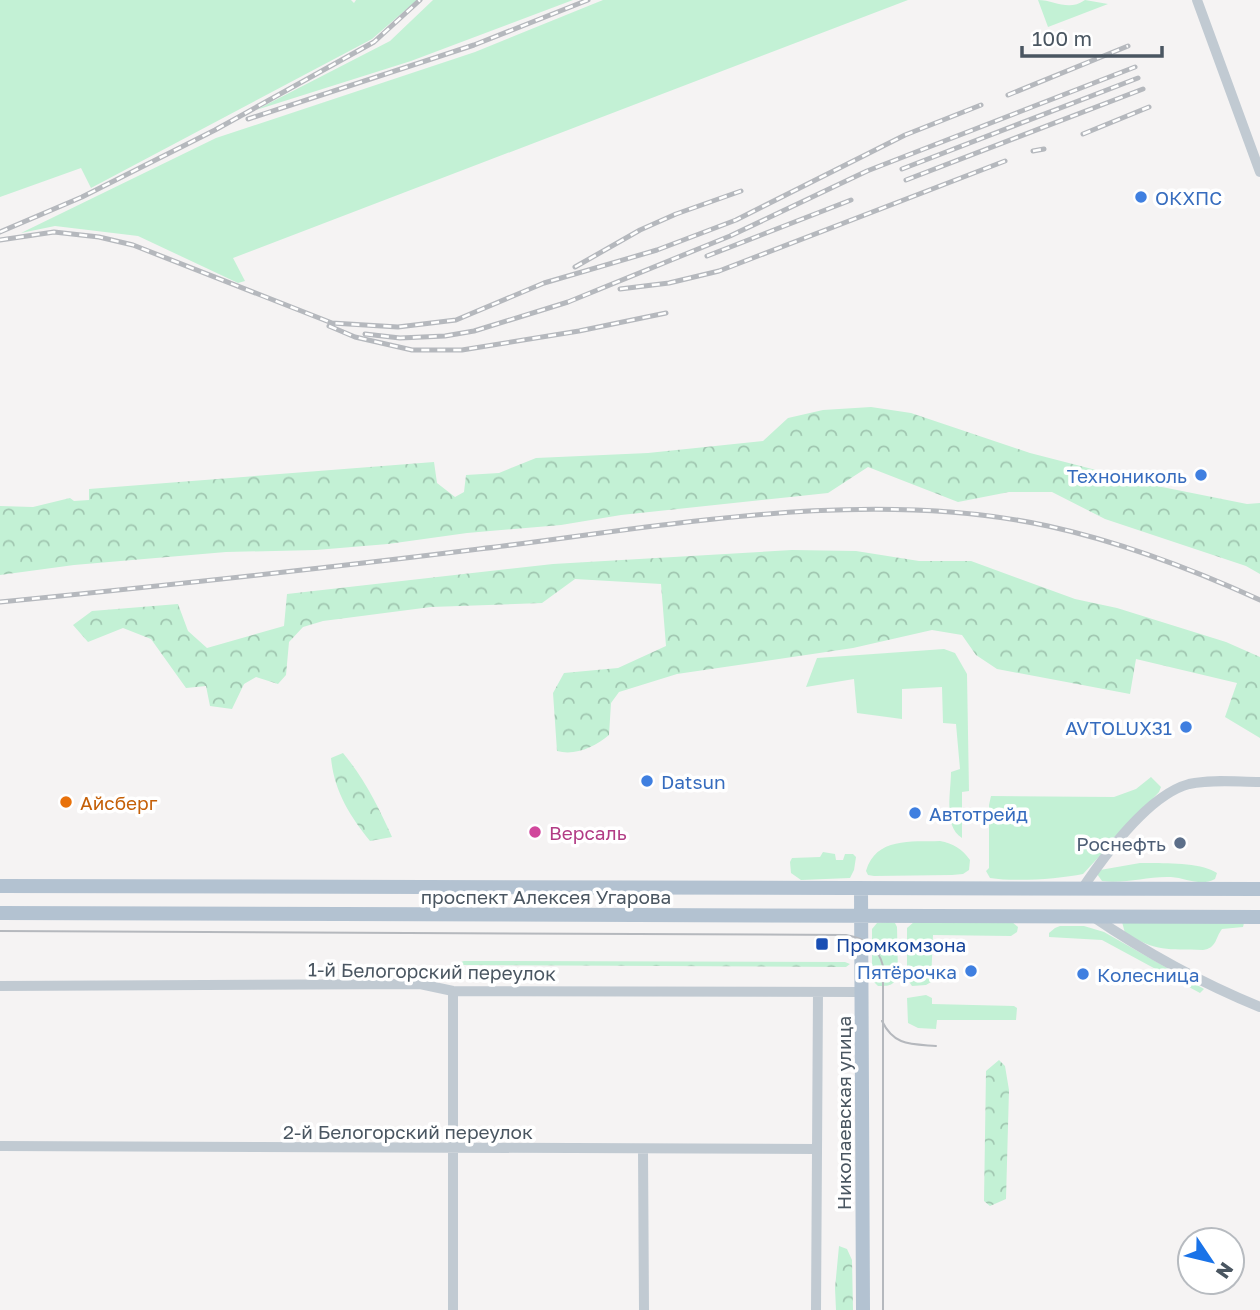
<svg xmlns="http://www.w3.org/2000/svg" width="1260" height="1310" font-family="'Golos Text',sans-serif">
  <defs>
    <pattern id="forest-crowns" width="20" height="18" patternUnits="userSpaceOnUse" patternTransform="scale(1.75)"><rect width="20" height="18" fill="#c3f1d5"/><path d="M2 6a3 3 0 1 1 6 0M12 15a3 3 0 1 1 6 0" fill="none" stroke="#a0c6b0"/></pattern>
  </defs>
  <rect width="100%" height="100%" fill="#f5f3f3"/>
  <!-- grass -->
  <path fill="#c3f1d5" d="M 0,0 L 351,0 L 354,3 L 356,0 L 417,0 L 372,39 L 91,188 L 81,168 L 0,197 Z
    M 433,0 L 573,0 L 411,61 L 256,110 L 390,41 Z
    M 603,0 L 908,0 L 233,258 L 245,281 L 238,283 L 138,236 L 55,226 L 21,233 L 216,138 L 475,52 Z
    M 1038,0 C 1055,0 1068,12 1085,0 L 1108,4 L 1048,27 Z
    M 944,649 L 955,653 L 967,674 L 969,791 L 962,792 L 962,838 C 943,827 951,792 951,772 L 960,769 L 956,724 L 943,723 L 942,687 L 902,689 L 902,719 L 857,713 L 854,679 L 806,687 L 817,658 Z
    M 1151,777 L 1161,787 L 1159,792 L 1083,874 C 1059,879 1015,882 990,878 L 986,871 L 989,868 L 989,805 L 991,796 L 1114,797 L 1136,789 Z
    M 940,841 C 953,843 963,850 970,860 L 969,870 L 963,874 L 952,875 L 874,876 L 868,875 L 866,871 C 876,837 911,842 940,841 Z
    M 823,852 L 835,854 L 836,860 L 843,860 L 845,854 L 853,854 L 856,857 L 854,870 L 850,878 L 801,880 L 791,873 L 790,862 L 792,858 L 820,857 Z
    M 1140,863 C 1159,863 1202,862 1217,873 L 1215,879 C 1201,887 1186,878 1171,877 C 1147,876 1126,884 1102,881 L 1097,874 L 1100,870 Z
    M 888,922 L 895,923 L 897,927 L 898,975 C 894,986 889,986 878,986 L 872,980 L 872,929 L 877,923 Z
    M 914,922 L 1012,922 L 1018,927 L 1017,932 L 1011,936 L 933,935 L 931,982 L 926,985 L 912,986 L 907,979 L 907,928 Z
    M 1122,922 L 1244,923 L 1243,927 L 1222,929 C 1215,938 1217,948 1203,950 C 1167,949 1157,952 1125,933 Z
    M 1060,926 L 1084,926 L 1104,932 L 1204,989 L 1200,993 L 1102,940 L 1049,937 L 1049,933 L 1055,928 Z
    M 926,995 L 932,998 L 932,1004 L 1014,1006 L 1017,1008 L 1016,1020 L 937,1020 L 936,1029 L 918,1028 L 908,1023 L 907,998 Z"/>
  <!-- forest -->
  <path fill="url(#forest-crowns)" d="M 871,407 L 911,413 L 1030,453 L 1162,487 L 1247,504 L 1260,503 L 1260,574 L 1246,566 L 1105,519 L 1052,492 L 1009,492 L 958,502 L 868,467 L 828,493 L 621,515 L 561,525 L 467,533 L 388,544 L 316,550 L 226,552 L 74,565 L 0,575 L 0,506 L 33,507 L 70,498 L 74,501 L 89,500 L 89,489 L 434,462 L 437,483 L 455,497 L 464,492 L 466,475 L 499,473 L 536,458 L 648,453 L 763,441 L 788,418 L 823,410 Z
    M 792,550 L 856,551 L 919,561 L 971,561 L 1075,599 L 1117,608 L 1226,642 L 1260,657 L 1260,738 L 1225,717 L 1237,683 L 1136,659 L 1130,694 L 997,669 L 976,655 L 962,635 L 932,630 L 853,648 L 677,674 L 619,692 L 611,703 L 609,735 C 595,747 575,756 557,751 L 553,693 L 564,673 L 618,668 L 666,646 L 661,584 L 575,579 L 542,603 L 431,607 L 323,621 L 303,627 L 289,642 L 286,675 L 278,684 L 256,677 L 244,684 L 232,709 L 210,706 L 206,686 L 186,688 L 151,639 L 123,628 L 88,642 L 73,625 L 92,611 L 178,604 L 188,631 L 207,648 L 284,626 L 287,594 L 553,564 Z
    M 343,753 C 364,778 379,808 392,837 L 370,841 C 350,816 334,791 331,758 Z
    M 464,961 L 845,962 L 850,964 L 846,967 L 461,965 L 461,962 Z
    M 999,1060 L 1005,1066 L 1009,1090 L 1006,1199 L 990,1206 L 984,1201 L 986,1071 Z
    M 839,1246 L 847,1249 L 852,1260 L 853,1310 L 836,1310 L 835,1288 Z"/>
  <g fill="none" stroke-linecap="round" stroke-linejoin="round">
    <!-- minor -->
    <path stroke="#c1cad2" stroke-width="10" d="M 1197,0 L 1260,172
      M 1082,889 C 1105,855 1148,795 1189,784 C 1212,779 1237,782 1260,782
      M 1092,916 C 1145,952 1201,983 1260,1007
      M 0,986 L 420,984 L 453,991 L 862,992
      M 0,1146 L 816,1149
      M 643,1150 L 644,1310
      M 453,1310 L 453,991
      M 816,1310 L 818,992"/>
    <!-- major -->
    <path stroke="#b3c2d1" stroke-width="14" d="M 0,886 L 1260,889
      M 861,888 L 863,1310
      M 0,913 L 1260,917"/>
    <!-- tram -->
    <path stroke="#b5b8bd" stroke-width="2" d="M 0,931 L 846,935 C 866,939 878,946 883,966 L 883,1310
      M 882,1021 C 894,1046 911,1044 936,1046"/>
    <!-- rail casing -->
    <g stroke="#b5b8bd" stroke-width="5">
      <path id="rail" d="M 1008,95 L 1128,46
        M 248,119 L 474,45 L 588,0
        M 1083,134 L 1149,107
        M 1033,151 L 1044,149
        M 902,169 L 1138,78
        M 906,180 L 1143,89
        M 0,232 L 82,197 L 215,130 L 374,42 L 420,0
        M 0,240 L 54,232 L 99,237 L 133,245 L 332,323 L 398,327 L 456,320 L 544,283 L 657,250 L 736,220 L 905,135 L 981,105
        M 707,256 L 851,200
        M 575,267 L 640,230 L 676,214 L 741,191
        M 620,289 L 669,283 L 719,271 L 1005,161
        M 329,326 L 355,337 L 412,350 L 462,350 L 579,331 L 666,313
        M 365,334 L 400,338 L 445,336 L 474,331 L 568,302 L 730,236 L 867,171 L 1135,67
        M 0,602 C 160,586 320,569 479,549 C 662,527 865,486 1048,526 C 1121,542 1192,569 1260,600"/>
    </g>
    <!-- rail -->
    <use href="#rail" stroke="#fff" stroke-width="2.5" stroke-dasharray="8" stroke-linecap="butt"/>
  </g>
  <!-- markers -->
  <g fill="#3f7fe0" stroke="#fff" stroke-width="2.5">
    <circle cx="1141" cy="197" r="7"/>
    <circle cx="1201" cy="475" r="7"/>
    <circle cx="1186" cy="727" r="7"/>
    <circle cx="647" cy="781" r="7"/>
    <circle cx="915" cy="813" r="7"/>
    <circle cx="971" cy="971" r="7"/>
    <circle cx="1083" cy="974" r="7"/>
  </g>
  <circle fill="#e8710a" stroke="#fff" stroke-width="2.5" cx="66" cy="802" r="7"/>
  <circle fill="#d1479c" stroke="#fff" stroke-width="2.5" cx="535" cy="832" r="7"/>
  <circle fill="#5c6f8a" stroke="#fff" stroke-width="2.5" cx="1180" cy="843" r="7"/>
  <rect fill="#1a4fb4" stroke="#fff" stroke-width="2.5" x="815" y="937" width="14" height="14" rx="3.5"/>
  <g text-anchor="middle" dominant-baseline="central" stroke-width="7" stroke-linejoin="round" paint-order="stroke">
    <!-- shop labels -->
    <g font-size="19" fill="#366cbe" stroke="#fff" text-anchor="start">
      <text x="1155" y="197">ОКХПС</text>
      <text x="1187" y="475" text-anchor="end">Технониколь</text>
      <text x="1172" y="727" text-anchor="end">AVTOLUX31</text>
      <text x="661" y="781">Datsun</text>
      <text x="929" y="813">Автотрейд</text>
      <text x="957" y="971" text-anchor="end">Пятёрочка</text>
      <text x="1097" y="974">Колесница</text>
    </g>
    <!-- food labels -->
    <g font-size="19" fill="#c56008" stroke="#fff" text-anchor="start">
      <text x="80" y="802">Айсберг</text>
    </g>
    <!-- hotel labels -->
    <g font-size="19" fill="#b23c85" stroke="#fff" text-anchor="start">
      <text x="549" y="832">Версаль</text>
    </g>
    <!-- service labels -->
    <g font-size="19" fill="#4e5e75" stroke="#fff" text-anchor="end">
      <text x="1166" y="843">Роснефть</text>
    </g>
    <!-- street labels -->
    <g font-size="19" fill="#4a5661" stroke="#fff">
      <text x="546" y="896">проспект Алексея Угарова</text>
      <text transform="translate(432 971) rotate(1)">1-й Белогорский переулок</text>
      <text transform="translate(843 1113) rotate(-90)">Николаевская улица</text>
      <text x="408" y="1131">2-й Белогорский переулок</text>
    </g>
    <!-- transit labels -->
    <g font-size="19" fill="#164399" stroke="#fff" text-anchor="start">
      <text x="836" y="944">Промкомзона</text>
    </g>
  </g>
  <!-- north arrow -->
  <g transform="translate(1211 1261) rotate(125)"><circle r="33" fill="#ffffff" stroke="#b7bbc0" stroke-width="2"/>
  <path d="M0-5L12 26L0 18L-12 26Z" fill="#1a73e8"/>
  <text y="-10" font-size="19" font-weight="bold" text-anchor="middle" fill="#4a5661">N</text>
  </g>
  <!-- scale -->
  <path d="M1022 46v10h140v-10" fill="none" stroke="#4a5661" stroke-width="3.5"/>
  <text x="1032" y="46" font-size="21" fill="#4a5661" stroke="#ffffff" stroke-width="5" paint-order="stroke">100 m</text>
</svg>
